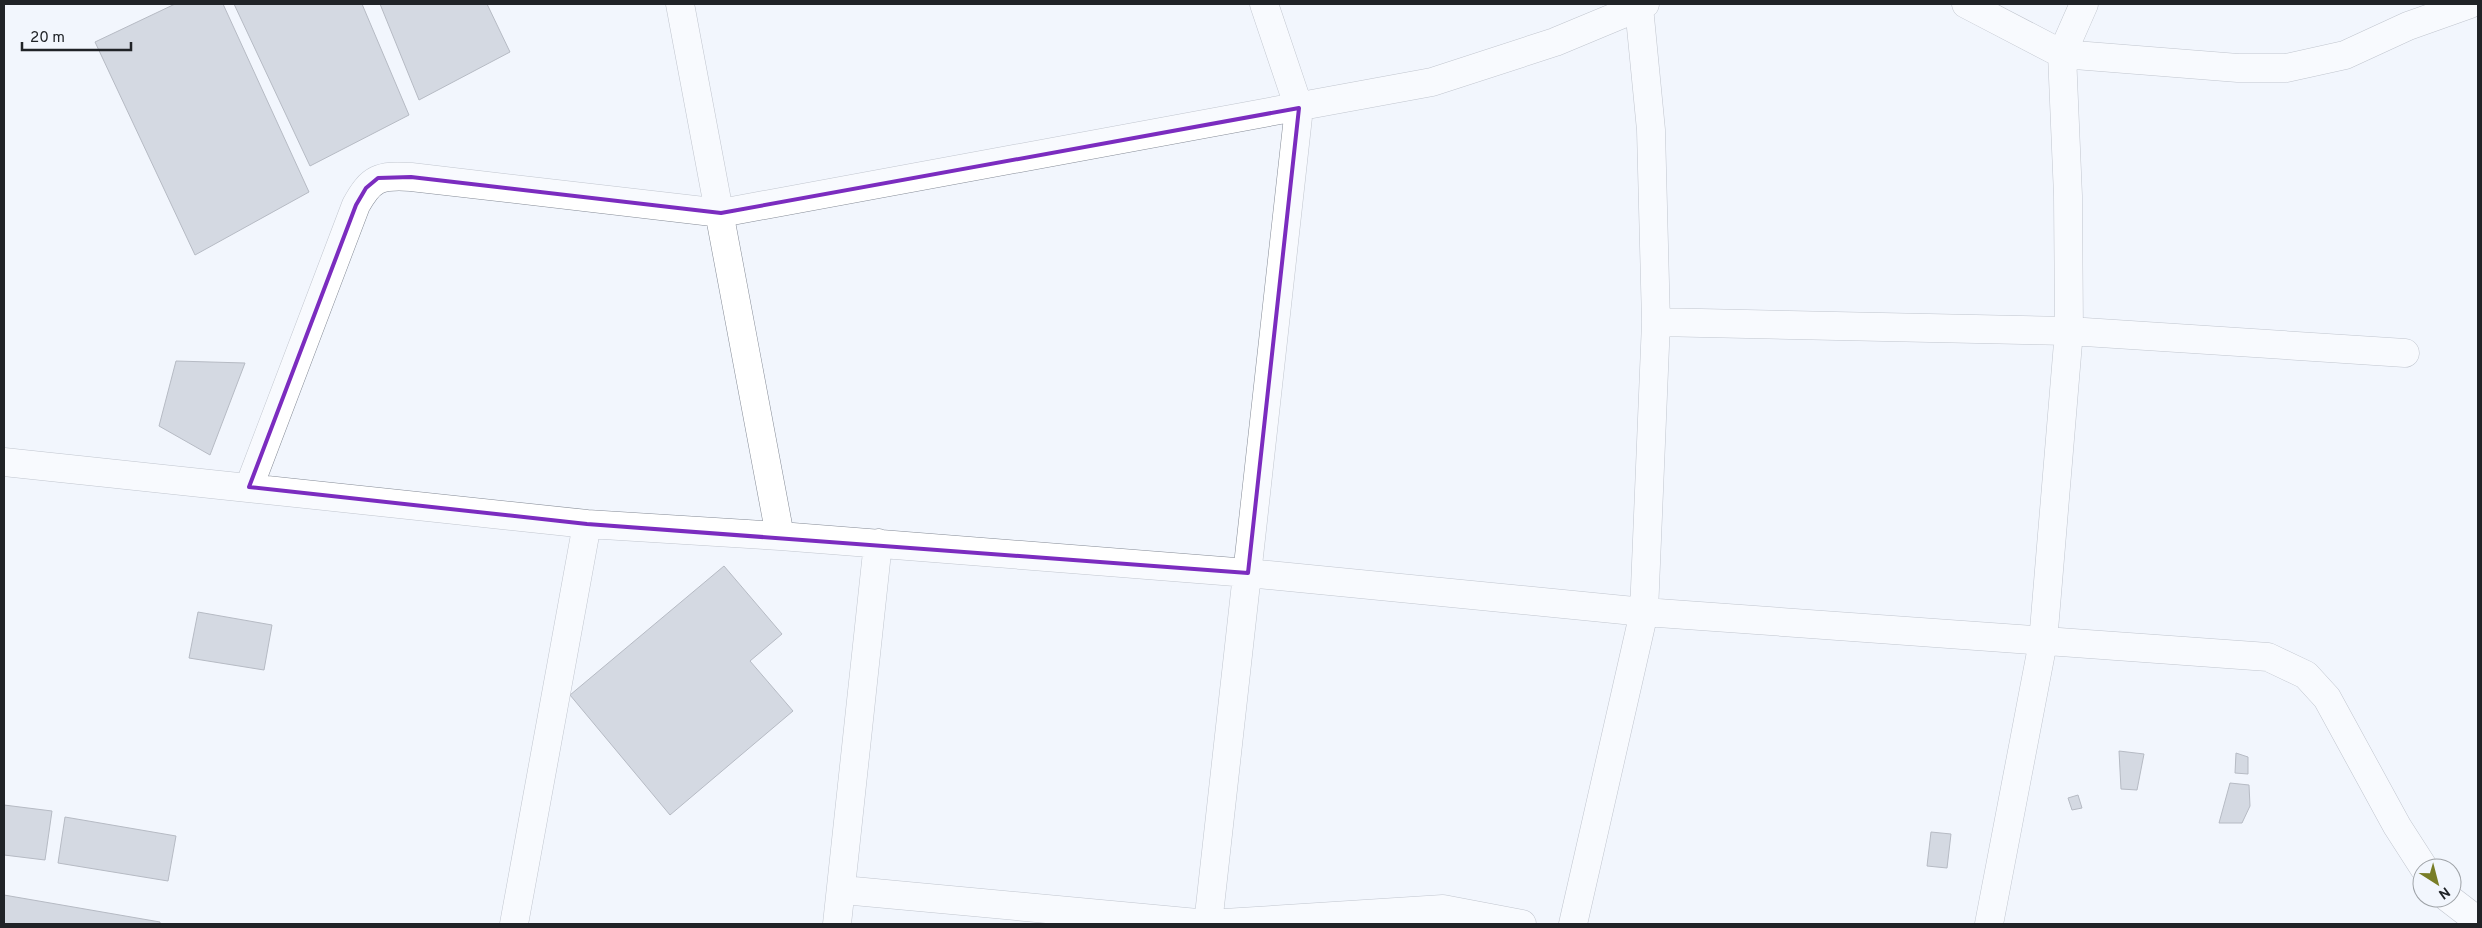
<svg xmlns="http://www.w3.org/2000/svg" width="2482" height="928" font-family="Overpass,sans-serif">
  <rect width="100%" height="100%" fill="#f2f6fd"/>
  <!-- building -->
  <path fill="#afb5c1" stroke="#6d737e" d="M 175,4 L 223,4 L 309,192 L 195,255 L 95,42 Z
    M 234,4 L 362,4 L 409,115 L 310,166 Z
    M 380,4 L 487,4 L 510,52 L 419,100 Z
    M 176,361 L 245,363 L 210,455 L 159,426 Z
    M 724,566 L 782,634 L 750,661 L 793,711 L 670,815 L 570,695 Z
    M 198,612 L 272,625 L 264,670 L 189,658 Z
    M 2119,751 L 2144,754 L 2137,790 L 2121,789 Z
    M 2236,753 L 2248,757 L 2248,774 L 2235,773 Z
    M 2230,783 L 2249,785 L 2250,806 L 2242,823 L 2219,823 Z
    M 2078,795 L 2082,808 L 2072,810 L 2068,798 Z
    M 4,805 L 52,811 L 45,860 L 4,855 Z
    M 65,817 L 176,836 L 168,881 L 58,863 Z
    M 1931,832 L 1951,834 L 1947,868 L 1927,866 Z
    M 4,895 L 160,922 L 160,924 L 4,924 Z"/>
  <g fill="none" stroke-linecap="round" stroke-linejoin="round">
    <!-- street casing -->
    <g stroke="#858b96" stroke-width="29">
      <path id="street" d="M 680,4 L 780,536
        M 1966,4 L 2062,54 L 2238,68 L 2286,68 L 2345,55 L 2408,26 L 2470,4
        M 1656,322 L 2069,331 L 2405,353
        M 4,462 L 587,524 L 780,536 L 1248,573 L 1644,612 L 1656,322 L 1651,130 L 1639,7 L 1645,4
        M 249,487 L 356,205 C 371,178 379,175 411,177 L 721,213 L 1432,82 L 1555,42 L 1639,7
        M 843,890 L 1208,924 L 1443,909 L 1522,924
        M 2448,898 L 2478,921
        M 514,924 L 587,524
        M 837,924 L 878,543
        M 1208,924 L 1299,108 L 1264,4
        M 1573,924 L 1644,612 L 2268,657 L 2306,675 L 2327,698 L 2397,826 L 2424,868
        M 1989,924 L 2043,642 L 2069,331 L 2068,196 L 2062,54 L 2084,4"/>
    </g>
    <!-- street -->
    <use href="#street" stroke="#fff" stroke-width="28"/>
  </g>
  <!-- marked area -->
  <path d="M0 0H2482V928H0ZM 1299,108 L 1248,573 L 587,524 L 249,487 L 356,205 L 366,188 L 378,178 L 411,177 L 721,213 Z" fill="#f2f6fd" fill-opacity=".55" fill-rule="evenodd"/>
  <path fill="none" stroke="#7b2cbf" stroke-width="4" stroke-linejoin="round" d="M 1299,108 L 1248,573 L 587,524 L 249,487 L 356,205 L 366,188 L 378,178 L 411,177 L 721,213 Z"/>
  <!-- border -->
  <rect width="2482" height="928" fill="none" stroke="#202327" stroke-width="10"/>
  <!-- north arrow -->
  <g transform="translate(2437 883) rotate(144)"><circle r="24" fill="#f2f6fd" stroke="#9ea2a7"/>
  <path d="M0-4L9 19L0 12L-9 19Z" fill="#787d27"/>
  <text y="-8" font-size="14" font-weight="bold" text-anchor="middle" fill="#202327">N</text>
  </g>
  <!-- scale -->
  <path d="M22 42v8h109v-8" fill="none" stroke="#202327" stroke-width="2.5"/>
  <text x="30" y="42" font-size="15" fill="#202327" stroke="#f2f6fd" stroke-width="4" paint-order="stroke">20 m</text>
</svg>
